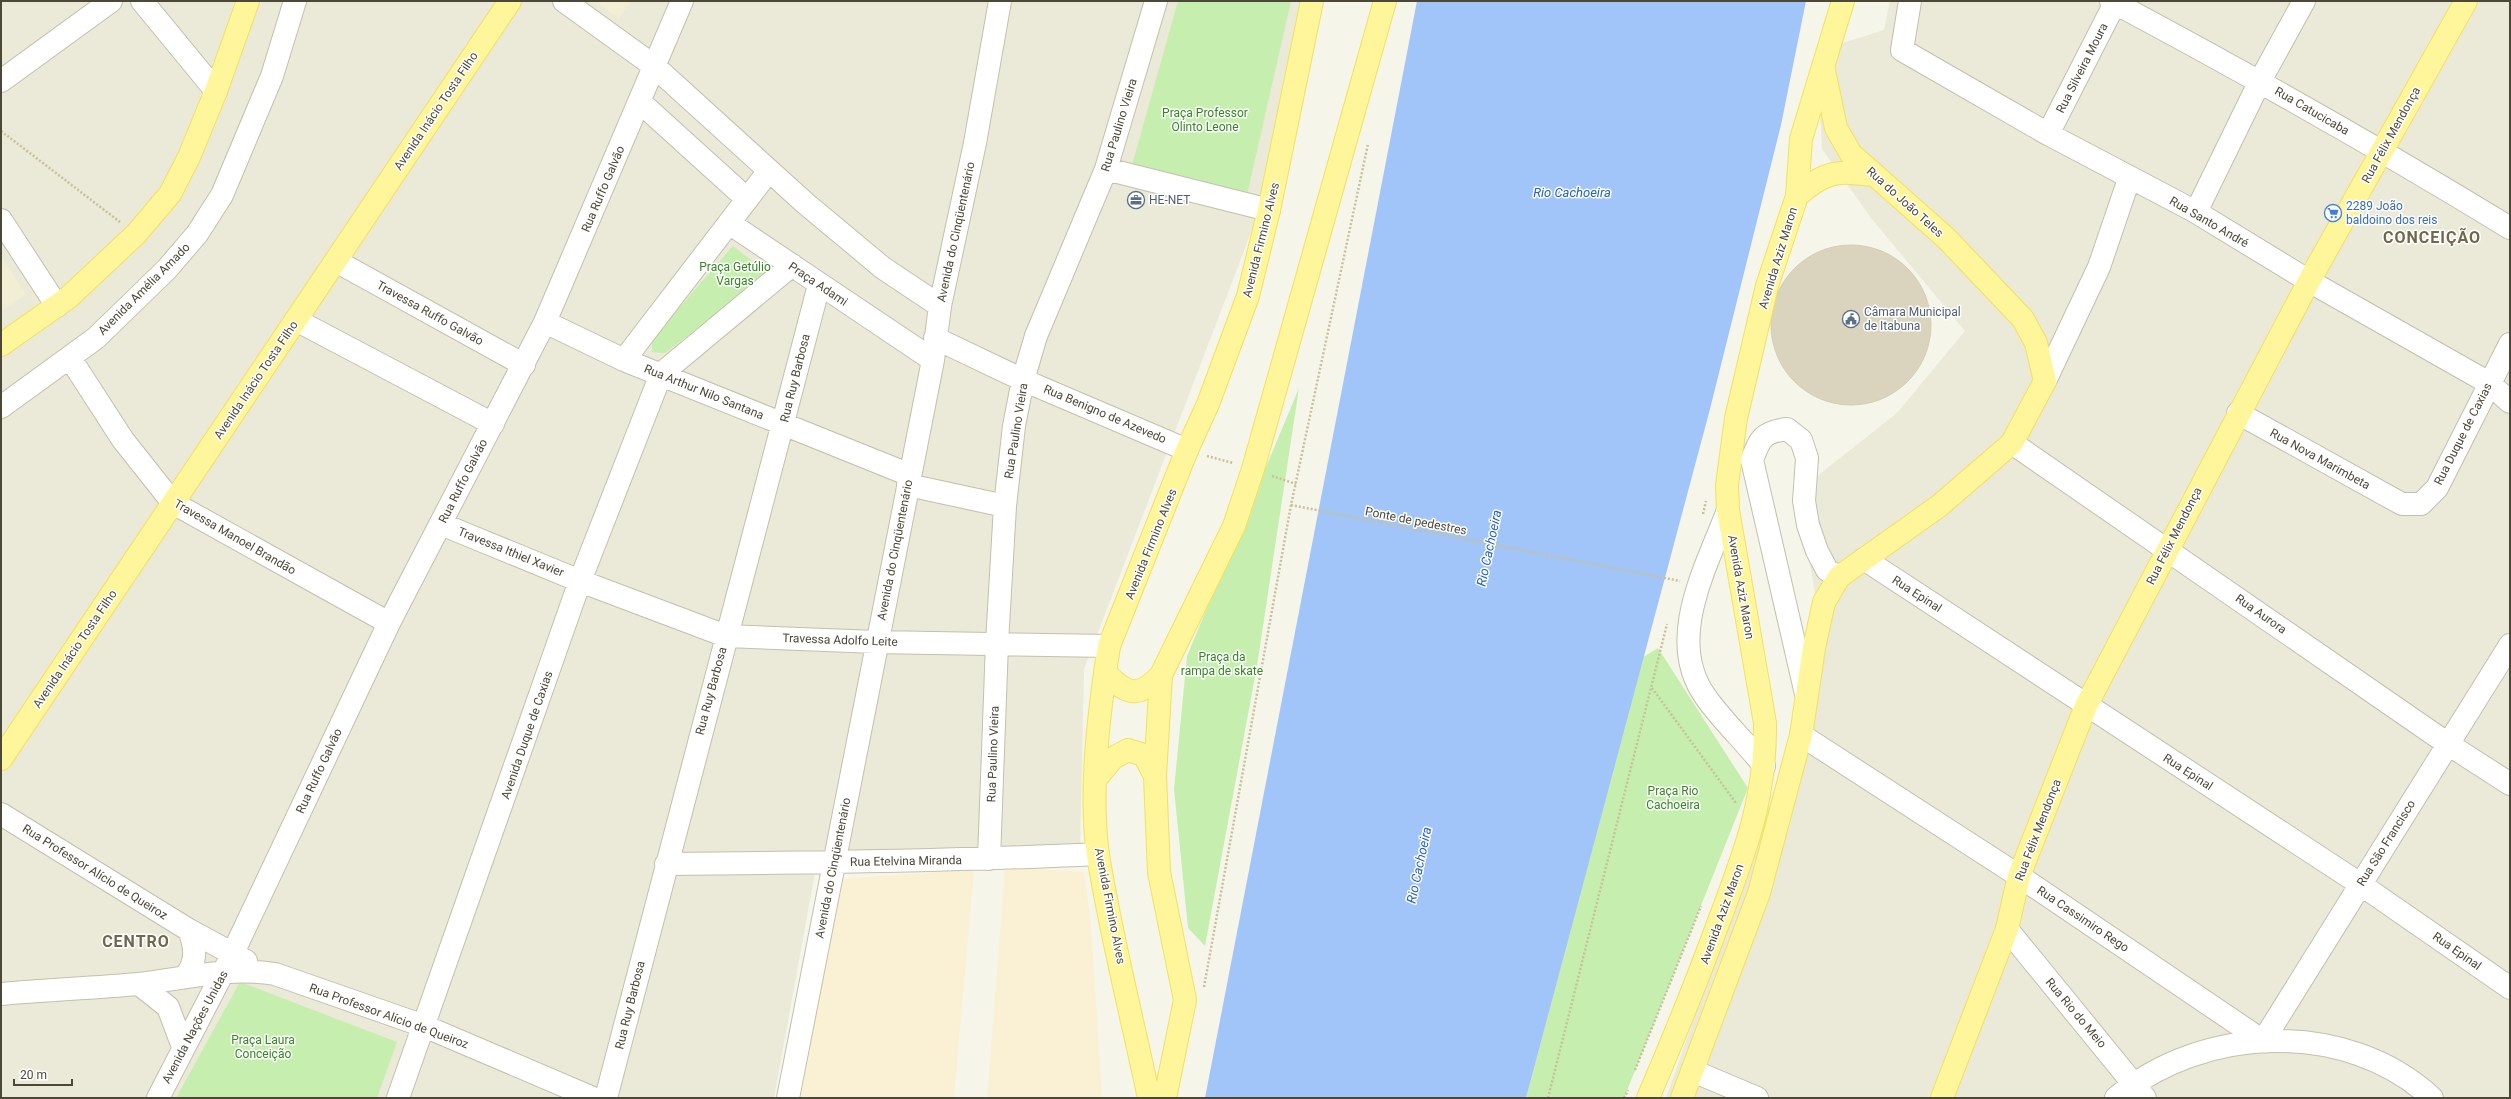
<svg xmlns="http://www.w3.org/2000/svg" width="2511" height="1099" font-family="Roboto,sans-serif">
  <rect width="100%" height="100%" fill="#f6f5ea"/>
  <!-- residential -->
  <path fill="#ebe9d7" d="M 1,1 L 1305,1 L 1255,222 L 1084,669 L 1080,849 L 818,856 L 774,1098 L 1,1098 Z
    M 1890,1 L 2510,1 L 2510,1098 L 1666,1098 L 1787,755 L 1817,604 L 1797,492 L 1897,413 L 1965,331 L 1871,218 L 1822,149 L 1817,51 L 1884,30 Z"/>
  <!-- commercial -->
  <path fill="#faf1d4" d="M 1005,867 L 1084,872 L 1091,925 L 1102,1098 L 987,1098 Z
    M 974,870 L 954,1098 L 801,1098 L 835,879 Z"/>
  <!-- education -->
  <path fill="#f1eed3" d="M 595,1 L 631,1 L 619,19 Z
    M 1,256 L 26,294 L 1,311 Z"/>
  <!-- green -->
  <path fill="#c6efaf" d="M 1178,1 L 1291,1 L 1247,195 L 1132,165 Z
    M 733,246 L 769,274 L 665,353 L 652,352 L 652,339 Z
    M 1299,388 L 1257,666 L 1205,946 L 1188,928 L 1174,789 L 1187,656 Z
    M 1658,648 L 1748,788 L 1624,1098 L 1526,1098 L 1643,657 Z
    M 240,982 L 397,1042 L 377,1098 L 176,1098 Z"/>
  <!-- water -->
  <path fill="#a1c4f9" d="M 1417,1 L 1806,1 L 1781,125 L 1710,409 L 1526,1098 L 1205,1098 Z"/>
  <!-- building -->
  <path fill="#dad4be" stroke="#d5ceb0" d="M1771 325a80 80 0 1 1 160 0a80 80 0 1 1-160 0Z"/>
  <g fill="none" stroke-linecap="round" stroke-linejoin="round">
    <!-- minor casing -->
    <g stroke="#c3c0ab" stroke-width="24">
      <path id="minor" d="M 142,1 L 216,91
        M 564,1 L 654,66 L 805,203 L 883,268 L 940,306
        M 1910,1 L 1902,50 L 2048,134 L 2196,212 L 2309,281 L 2489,383 L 2510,402
        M 2111,1 C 2246,73 2379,148 2510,228
        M 1,81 L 111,1
        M 640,102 L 747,199
        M 2048,134 L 2116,1
        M 1106,169 L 1269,210
        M 2196,212 L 2260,81 L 2304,1
        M 1,220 L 57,306
        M 729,223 L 933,360
        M 336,261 L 524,365
        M 296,320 L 493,424
        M 545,322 L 624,360 L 910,475
        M 935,338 L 1023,380 L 1187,450
        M 70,358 L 123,440 L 173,503 L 389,623
        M 624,360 L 768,172
        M 2045,381 L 2099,267 L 2129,179
        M 1,407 L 96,338 L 167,269 L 197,234 L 222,195 L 272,76 L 295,1
        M 2238,413 L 2402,504 L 2421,504 L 2437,488 L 2510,344
        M 2012,443 L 2448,744 L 2510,784
        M 908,485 L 1005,506
        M 1728,510 C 1707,566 1665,639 1705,696 C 1722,721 1746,742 1764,766
        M 441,524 L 580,581 L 726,636 L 876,642 L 1109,646
        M 1864,559 L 2360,884 L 2510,988
        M 1806,694 L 1752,460 C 1760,438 1763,432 1787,429 L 1801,440 L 1807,458 L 1804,501 L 1808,525 L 1817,551 L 1827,570 L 1839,577
        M 1801,735 L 2019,876 L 2263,1041
        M 1,814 L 189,930 L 246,961
        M 989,859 L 997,643 L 1005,506 L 1014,426 L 1023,380 L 1036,336 L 1106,169 L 1156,1
        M 666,864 C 810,863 954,861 1098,854
        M 2007,929 L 2145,1098
        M 185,977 C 197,962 196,948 189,930
        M 139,984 L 168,1007 L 183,1047
        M 1,994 C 47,990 93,988 138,984 C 184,979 229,966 275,974 L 424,1026 L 593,1098
        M 2263,1041 L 2510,645
        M 1693,1071 L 1757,1098
        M 158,1098 L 232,955 L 389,623 L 545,322 L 682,1
        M 398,1098 L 580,581 L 661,374 L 792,265
        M 606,1098 L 819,285
        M 788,1098 L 933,360 L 940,306 L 975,143 L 1000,1
        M 2116,1098 C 2202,1025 2347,1019 2432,1098"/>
    </g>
    <!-- major casing -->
    <g stroke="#f1e15d" stroke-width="24">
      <path id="major" d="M 1797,196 C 1827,170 1836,171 1874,175
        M 1,345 L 69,297 L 136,234 L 170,194 L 189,157 L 216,91 L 248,1
        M 1105,672 C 1126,695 1139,699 1161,675
        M 1,759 L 510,1
        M 1095,780 L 1113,758 L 1128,750 L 1144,755 L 1155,776
        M 1149,1098 C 1132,1017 1111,936 1098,855 C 1089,789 1099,712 1109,646 L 1187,450 L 1208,404 L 1248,296 L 1269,210 L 1312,1
        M 1165,1098 L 1185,1000 L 1159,872 L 1155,776 L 1161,675 L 1234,526 L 1253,469 L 1385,1
        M 1648,1098 C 1673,1040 1697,981 1719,921 C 1745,852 1766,799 1765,723 L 1728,510 L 1727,485 L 1736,418 L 1767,286 L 1797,196 L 1801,139 L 1843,1
        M 1682,1098 L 1759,893 L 1801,735 L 1814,648 L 1824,602 L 1839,577 L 1939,506 L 2012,443 L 2045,381 L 2036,343 L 2023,319 L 1946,238 L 1851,154 L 1836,128 L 1823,66
        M 1942,1098 L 2007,929 L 2019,876 L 2086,706 L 2309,281 L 2466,1"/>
    </g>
    <!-- path -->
    <path stroke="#c7c09b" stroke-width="2.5" stroke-dasharray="2 2" stroke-linecap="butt" d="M 1,131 L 120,222
      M 1207,456 L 1233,463
      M 1272,476 L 1296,484
      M 1291,505 L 1680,581
      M 1703,514 L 1706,501
      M 1652,688 L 1736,803
      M 1204,987 L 1291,505 L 1368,144
      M 1635,1070 L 1701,906
      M 1548,1098 L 1667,624
      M 1624,1098 L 1628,1090"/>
    <!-- minor -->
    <use href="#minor" stroke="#fff" stroke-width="22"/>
    <!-- major -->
    <use href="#major" stroke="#fff69b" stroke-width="22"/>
  </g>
  <!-- icons -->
  <defs>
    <g id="office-ring" transform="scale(0.9)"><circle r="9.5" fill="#fff" stroke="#5c6f8a" stroke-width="1.5"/><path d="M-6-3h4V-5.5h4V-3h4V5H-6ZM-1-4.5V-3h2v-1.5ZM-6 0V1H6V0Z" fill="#5c6f8a"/></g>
    <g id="supermarket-ring" transform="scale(0.9)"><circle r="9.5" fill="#fff" stroke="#3f7fe0" stroke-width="1.5"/><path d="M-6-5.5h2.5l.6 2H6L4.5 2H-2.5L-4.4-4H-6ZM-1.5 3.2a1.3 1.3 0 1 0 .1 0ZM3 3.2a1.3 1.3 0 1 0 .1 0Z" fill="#3f7fe0"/></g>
    <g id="civic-ring" transform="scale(0.9)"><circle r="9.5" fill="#fff" stroke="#5c6f8a" stroke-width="1.5"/><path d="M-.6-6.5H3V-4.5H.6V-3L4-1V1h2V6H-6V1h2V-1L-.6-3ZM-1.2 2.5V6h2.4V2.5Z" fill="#5c6f8a"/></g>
  </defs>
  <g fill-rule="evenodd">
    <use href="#office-ring" x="1136" y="200"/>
    <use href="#supermarket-ring" x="2333" y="213"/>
    <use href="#civic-ring" x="1851" y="319"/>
  </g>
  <g text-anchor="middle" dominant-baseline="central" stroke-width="3" stroke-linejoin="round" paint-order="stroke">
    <!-- street labels -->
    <g font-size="12" fill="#4c4837" stroke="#fff">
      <text transform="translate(2082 68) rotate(-63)">Rua Silveira Moura</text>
      <text transform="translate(436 111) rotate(-56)">Avenida Inácio Tosta Filho</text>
      <text transform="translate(2312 111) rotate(30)">Rua Catucicaba</text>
      <text transform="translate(1119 125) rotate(-73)">Rua Paulino Vieira</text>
      <text transform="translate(2391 135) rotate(-61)">Rua Félix Mendonça</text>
      <text transform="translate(603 189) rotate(-67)">Rua Ruffo Galvão</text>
      <text transform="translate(1905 202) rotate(42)">Rua do João Teles</text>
      <text transform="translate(2209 222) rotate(30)">Rua Santo André</text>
      <text transform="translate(956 232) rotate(-78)">Avenida do Cinqüentenário</text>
      <text transform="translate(1261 240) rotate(-76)">Avenida Firmino Alves</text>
      <text transform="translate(1778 258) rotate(-73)">Avenida Aziz Maron</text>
      <text transform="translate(818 284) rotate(34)">Praça Adami</text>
      <text transform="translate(144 289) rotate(-45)">Avenida Amélia Amado</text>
      <text transform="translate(430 313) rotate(29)">Travessa Ruffo Galvão</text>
      <text transform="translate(795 378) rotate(-76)">Rua Ruy Barbosa</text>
      <text transform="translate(256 380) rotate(-56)">Avenida Inácio Tosta Filho</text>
      <text transform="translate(704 392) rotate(22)">Rua Arthur Nilo Santana</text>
      <text transform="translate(1105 414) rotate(23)">Rua Benigno de Azevedo</text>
      <text transform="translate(1016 431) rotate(-81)">Rua Paulino Vieira</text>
      <text transform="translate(2463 434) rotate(-63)">Rua Duque de Caxias</text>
      <text transform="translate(2320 459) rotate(29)">Rua Nova Marimbeta</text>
      <text transform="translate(463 481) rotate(-63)">Rua Ruffo Galvão</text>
      <text transform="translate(1416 521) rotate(11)">Ponte de pedestres</text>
      <text transform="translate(2174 536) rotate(-63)">Rua Félix Mendonça</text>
      <text transform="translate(235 537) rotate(30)">Travessa Manoel Brandão</text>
      <text transform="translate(1151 544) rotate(-68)">Avenida Firmino Alves</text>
      <text transform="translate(895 550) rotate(-79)">Avenida do Cinqüentenário</text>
      <text transform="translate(511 552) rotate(22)">Travessa Ithiel Xavier</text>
      <text transform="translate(1741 587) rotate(80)">Avenida Aziz Maron</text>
      <text transform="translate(1917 594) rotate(33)">Rua Epinal</text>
      <text transform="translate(2261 614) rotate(35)">Rua Aurora</text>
      <text transform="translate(840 640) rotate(2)">Travessa Adolfo Leite</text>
      <text transform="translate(75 649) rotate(-56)">Avenida Inácio Tosta Filho</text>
      <text transform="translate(711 691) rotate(-75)">Rua Ruy Barbosa</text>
      <text transform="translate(527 735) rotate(-71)">Avenida Duque de Caxias</text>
      <text transform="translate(993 754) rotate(-88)">Rua Paulino Vieira</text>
      <text transform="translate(319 771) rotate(-65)">Rua Ruffo Galvão</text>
      <text transform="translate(2188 772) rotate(33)">Rua Epinal</text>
      <text transform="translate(2038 830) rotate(-69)">Rua Félix Mendonça</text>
      <text transform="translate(2386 843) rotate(-58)">Rua São Francisco</text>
      <text transform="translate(906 861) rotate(-1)">Rua Etelvina Miranda</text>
      <text transform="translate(833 868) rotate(-79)">Avenida do Cinqüentenário</text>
      <text transform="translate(95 872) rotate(32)">Rua Professor Alício de Queiroz</text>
      <text transform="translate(1110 906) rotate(79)">Avenida Firmino Alves</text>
      <text transform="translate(1722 914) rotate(-70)">Avenida Aziz Maron</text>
      <text transform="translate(2083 919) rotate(34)">Rua Cassimiro Rego</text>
      <text transform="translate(2457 951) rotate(35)">Rua Epinal</text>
      <text transform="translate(630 1005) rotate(-76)">Rua Ruy Barbosa</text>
      <text transform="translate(2076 1013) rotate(50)">Rua Rio do Meio</text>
      <text transform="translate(389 1016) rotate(20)">Rua Professor Alício de Queiroz</text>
      <text transform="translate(195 1027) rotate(-62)">Avenida Nações Unidas</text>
    </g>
    <!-- park labels -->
    <g font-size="12" fill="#358622" stroke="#fff">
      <text x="1205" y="113">Praça Professor<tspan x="1205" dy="14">Olinto Leone</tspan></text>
      <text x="735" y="267">Praça Getúlio<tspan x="735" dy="14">Vargas</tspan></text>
      <text x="1222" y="657">Praça da<tspan x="1222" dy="14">rampa de skate</tspan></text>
      <text x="1673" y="791">Praça Rio<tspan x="1673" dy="14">Cachoeira</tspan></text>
      <text x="263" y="1040">Praça Laura<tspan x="263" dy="14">Conceição</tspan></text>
    </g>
    <!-- service labels -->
    <g font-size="12" fill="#4e5e75" stroke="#fff" text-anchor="start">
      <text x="1149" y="200">HE-NET</text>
      <text x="1864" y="312">Câmara Municipal<tspan x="1864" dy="14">de Itabuna</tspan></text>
    </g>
    <!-- shop labels -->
    <g font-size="12" fill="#366cbe" stroke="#fff" text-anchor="start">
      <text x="2346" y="206">2289 João<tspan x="2346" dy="14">baldoino dos reis</tspan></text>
    </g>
    <!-- water labels -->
    <g font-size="13" font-style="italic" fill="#2261c5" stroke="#fff">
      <text x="1572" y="192">Rio Cachoeira</text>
      <text transform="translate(1489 548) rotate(-78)">Rio Cachoeira</text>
      <text transform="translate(1419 865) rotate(-78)">Rio Cachoeira</text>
    </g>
    <!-- district labels -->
    <g font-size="16" font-weight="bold" letter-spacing="1" fill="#70684d" stroke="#fff">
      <text x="2432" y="237">CONCEIÇÃO</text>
      <text x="136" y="941">CENTRO</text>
    </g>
  </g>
  <!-- border -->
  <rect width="2511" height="1099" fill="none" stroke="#4c4837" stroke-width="4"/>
  <!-- scale -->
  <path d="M14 1079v6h58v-6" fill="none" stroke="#4c4837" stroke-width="2"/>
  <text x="20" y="1079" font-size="12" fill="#4c4837" stroke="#ffffff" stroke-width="3" paint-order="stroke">20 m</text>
</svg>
